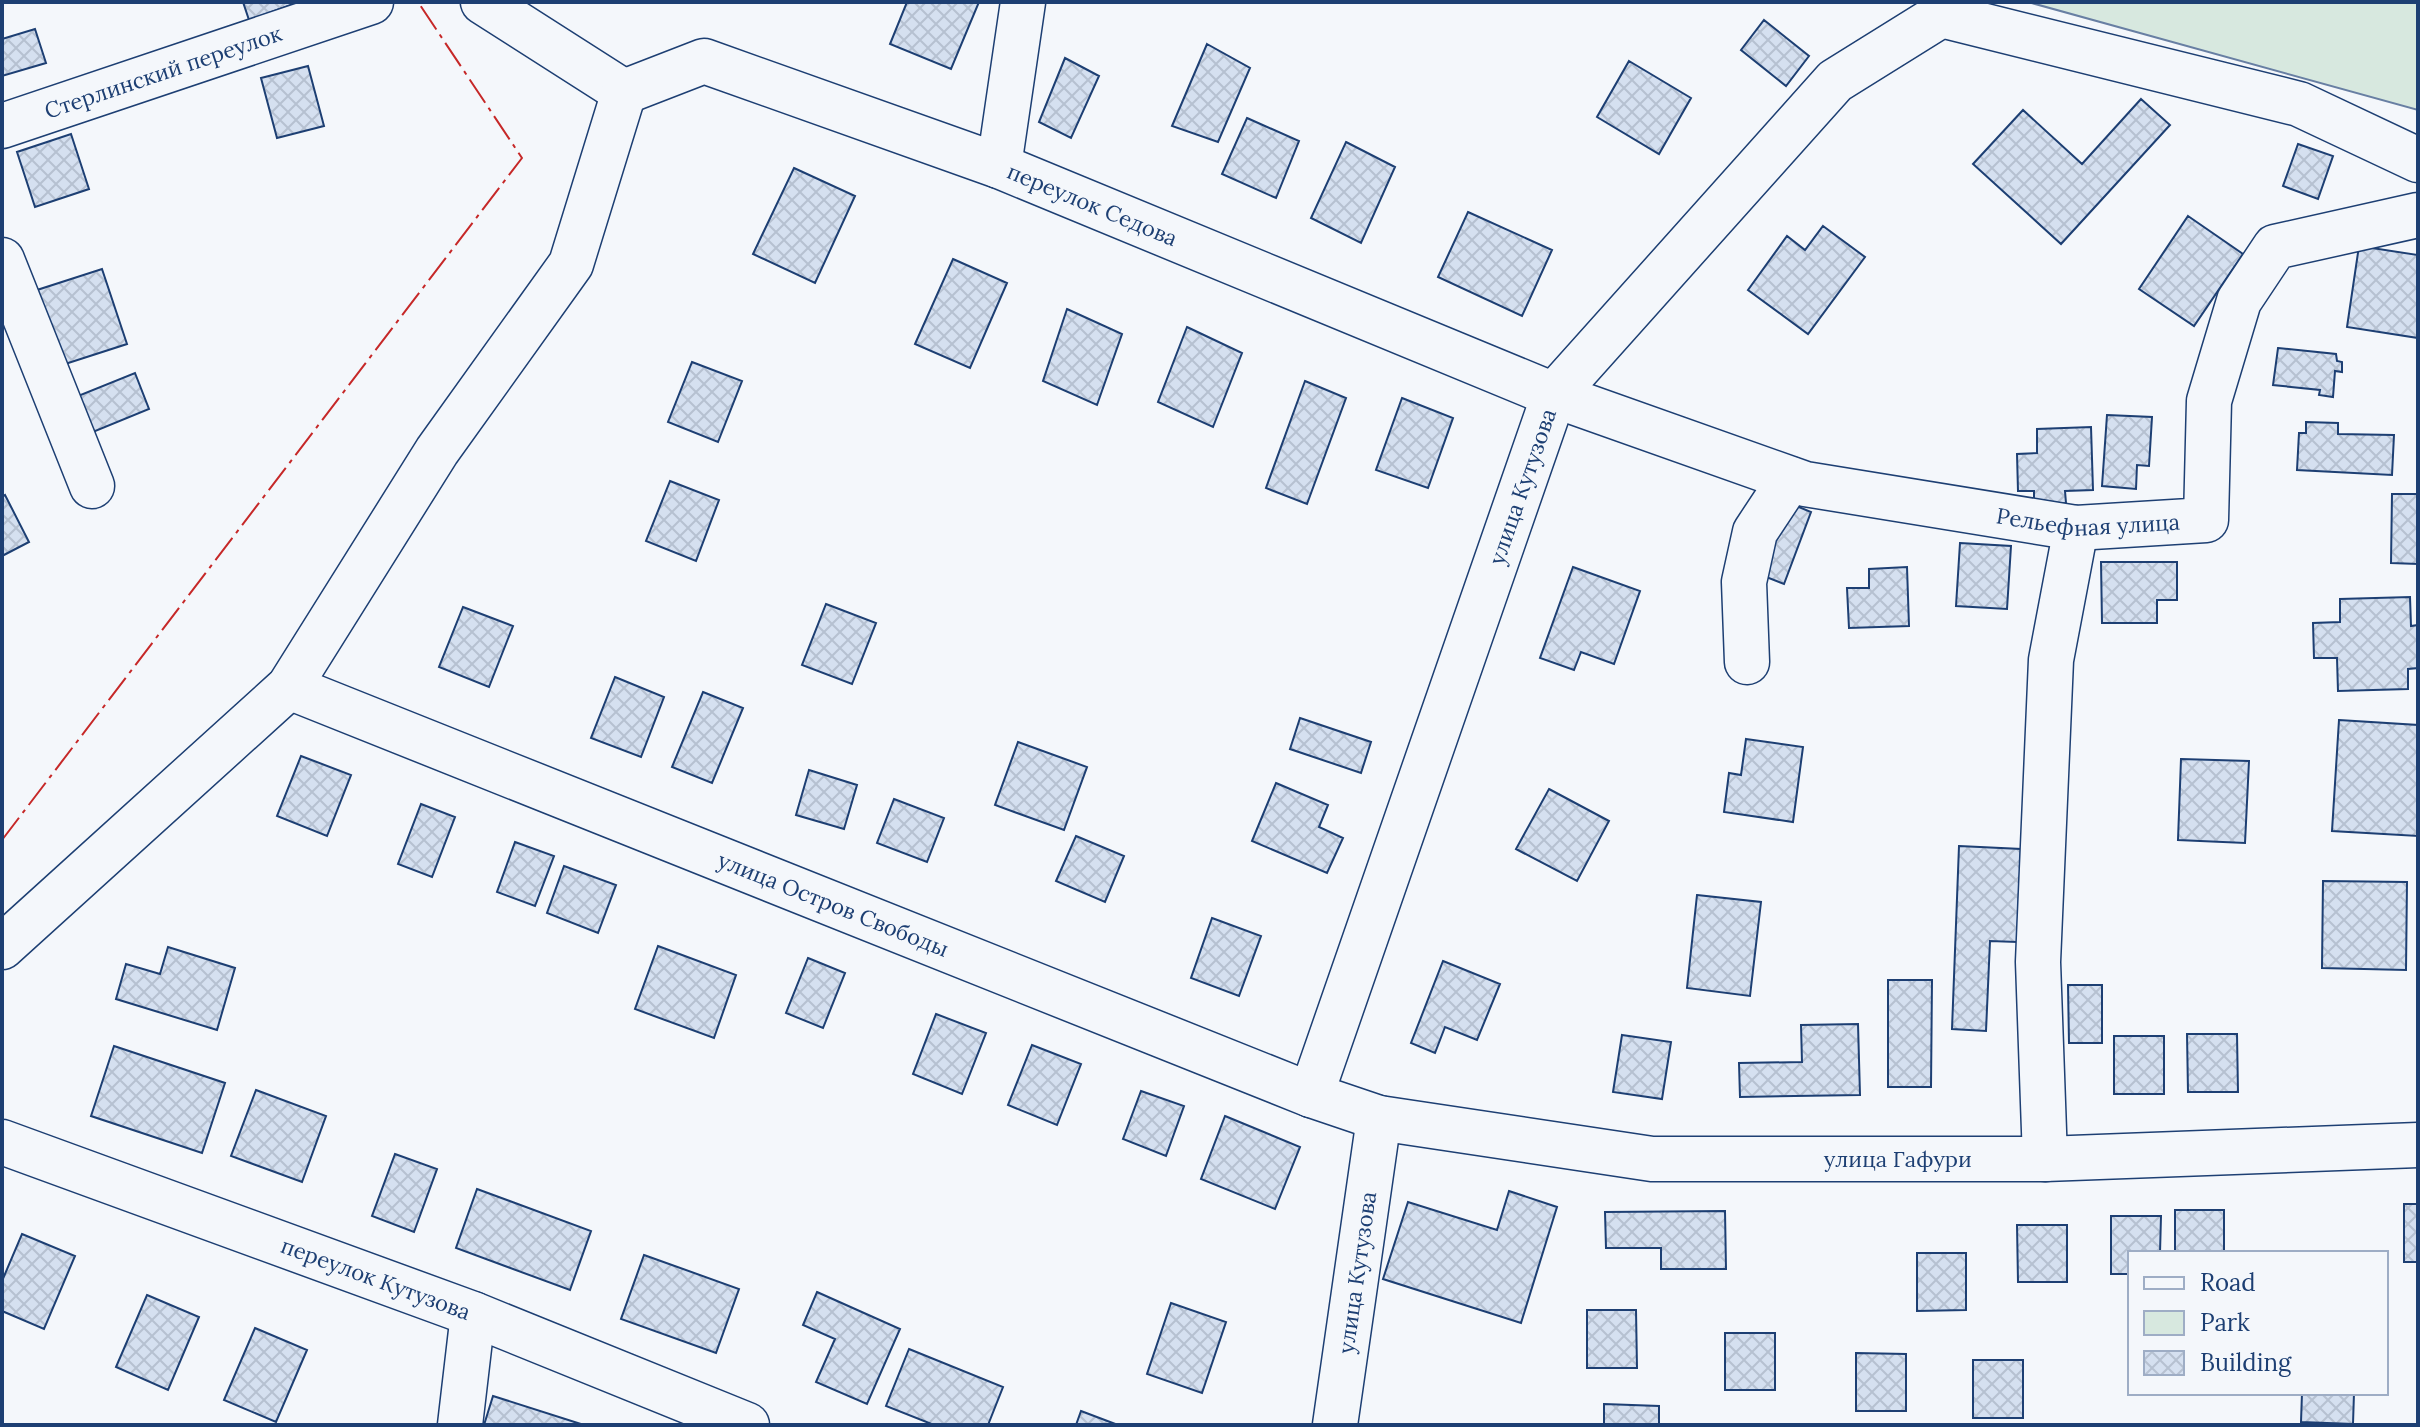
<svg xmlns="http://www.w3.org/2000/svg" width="2420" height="1427" font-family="Lora,serif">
  <defs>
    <pattern id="building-cross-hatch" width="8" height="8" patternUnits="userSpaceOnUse" patternTransform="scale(2)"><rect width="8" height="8" fill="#d5e0f0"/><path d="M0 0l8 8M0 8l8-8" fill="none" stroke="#b6c1d1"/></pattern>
  </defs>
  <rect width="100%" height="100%" fill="#f4f7fb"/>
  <!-- park -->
  <path fill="#d7e8df" stroke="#687fa3" stroke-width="2" d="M 2028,2 L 2418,2 L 2418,110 Z"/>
  <!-- building -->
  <path fill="url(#building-cross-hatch)" stroke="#1d3f73" stroke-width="2" d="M 243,2 L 299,2 L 249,20 Z
    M 907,2 L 979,2 L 951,69 L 890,44 Z
    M 1764,20 L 1809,56 L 1786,86 L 1741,50 Z
    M 35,29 L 46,63 L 2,76 L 2,39 Z
    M 1207,44 L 1250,68 L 1218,142 L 1172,126 Z
    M 1065,58 L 1099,76 L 1071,138 L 1039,122 Z
    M 1629,61 L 1691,98 L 1659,154 L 1597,117 Z
    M 308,66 L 324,126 L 277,138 L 261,78 Z
    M 2141,99 L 2170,125 L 2061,244 L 1973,164 L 2023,110 L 2082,164 Z
    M 1247,118 L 1299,141 L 1276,198 L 1222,174 Z
    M 71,134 L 89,189 L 35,207 L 17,152 Z
    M 1346,142 L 1395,167 L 1361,243 L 1311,218 Z
    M 2298,144 L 2333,156 L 2318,199 L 2283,186 Z
    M 794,168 L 855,196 L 815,283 L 753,254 Z
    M 1468,212 L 1552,250 L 1522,316 L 1438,277 Z
    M 2188,216 L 2243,254 L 2194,326 L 2139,289 Z
    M 1823,226 L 1865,257 L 1808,334 L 1748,290 L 1787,236 L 1805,250 Z
    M 2359,246 L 2418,255 L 2418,338 L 2347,327 Z
    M 953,259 L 1007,283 L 970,368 L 915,344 Z
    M 102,269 L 127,344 L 59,366 L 34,291 Z
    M 1067,309 L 1122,334 L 1097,405 L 1043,381 Z
    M 1187,327 L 1242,353 L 1213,427 L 1158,402 Z
    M 2278,348 L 2336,354 L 2337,361 L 2342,362 L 2342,372 L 2335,371 L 2333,397 L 2319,395 L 2320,390 L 2273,385 Z
    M 692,362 L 742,381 L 718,442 L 668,422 Z
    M 135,373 L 149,409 L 88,434 L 73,398 Z
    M 1305,381 L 1346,398 L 1307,504 L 1266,488 Z
    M 1402,398 L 1453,418 L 1428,488 L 1376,470 Z
    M 2107,415 L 2152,417 L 2149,466 L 2137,465 L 2136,489 L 2102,486 Z
    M 2306,422 L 2338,423 L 2338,434 L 2394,435 L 2392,475 L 2297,470 L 2299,433 L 2306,433 Z
    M 2091,427 L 2093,490 L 2065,491 L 2066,503 L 2034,504 L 2034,491 L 2018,491 L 2017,454 L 2037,453 L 2037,429 Z
    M 670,481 L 719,500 L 696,561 L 646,541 Z
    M 2392,494 L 2418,494 L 2418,564 L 2391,563 Z
    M 5,495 L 29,542 L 2,556 L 2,497 Z
    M 1789,503 L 1811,512 L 1784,584 L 1761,575 Z
    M 1960,543 L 2011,546 L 2007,609 L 1956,606 Z
    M 2101,562 L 2177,562 L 2177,600 L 2157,600 L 2157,623 L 2102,623 Z
    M 1573,567 L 1640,591 L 1614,664 L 1581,652 L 1574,670 L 1540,658 Z
    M 1907,567 L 1909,626 L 1849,628 L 1847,588 L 1869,588 L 1869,569 Z
    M 2410,597 L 2411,626 L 2418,625 L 2418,668 L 2408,669 L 2408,689 L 2338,691 L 2337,658 L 2314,658 L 2313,623 L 2340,622 L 2340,599 Z
    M 826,604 L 876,623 L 852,684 L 802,665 Z
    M 463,607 L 513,626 L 489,687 L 439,667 Z
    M 615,677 L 664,697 L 641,757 L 591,738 Z
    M 703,692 L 743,708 L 712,783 L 672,767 Z
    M 1300,718 L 1371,742 L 1361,773 L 1290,749 Z
    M 2339,720 L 2418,725 L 2418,836 L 2332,831 Z
    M 1746,739 L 1803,747 L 1793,822 L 1724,812 L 1729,773 L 1741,775 Z
    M 1018,742 L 1087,767 L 1064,830 L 995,805 Z
    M 301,756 L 351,775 L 327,836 L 277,816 Z
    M 2181,759 L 2249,761 L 2245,843 L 2178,840 Z
    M 809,770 L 857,785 L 844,829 L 796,815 Z
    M 1276,783 L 1328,805 L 1319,827 L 1343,838 L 1327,873 L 1252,841 Z
    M 1549,789 L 1609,821 L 1577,881 L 1516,849 Z
    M 894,799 L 944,818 L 927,862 L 877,843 Z
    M 421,804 L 455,817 L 432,877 L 398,864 Z
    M 1076,836 L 1124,856 L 1105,902 L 1056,881 Z
    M 515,842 L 554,856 L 535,906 L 497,892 Z
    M 1959,846 L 2021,849 L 2017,942 L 1990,941 L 1986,1031 L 1952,1029 Z
    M 564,866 L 616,885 L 598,933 L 547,913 Z
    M 2323,881 L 2407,882 L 2406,970 L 2322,968 Z
    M 1697,895 L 1761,902 L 1750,996 L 1687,988 Z
    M 1212,918 L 1261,936 L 1239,996 L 1191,978 Z
    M 658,946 L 736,975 L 714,1038 L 635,1009 Z
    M 168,947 L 235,968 L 217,1030 L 116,999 L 126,964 L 160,974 Z
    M 808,958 L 845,973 L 823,1028 L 786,1013 Z
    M 1443,961 L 1500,984 L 1477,1040 L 1445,1027 L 1435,1053 L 1411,1043 Z
    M 1888,980 L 1932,980 L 1931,1087 L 1888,1087 Z
    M 2068,985 L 2102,985 L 2102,1043 L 2069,1043 Z
    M 936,1014 L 986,1033 L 962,1094 L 913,1074 Z
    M 1858,1024 L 1860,1095 L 1740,1097 L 1739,1063 L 1802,1062 L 1801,1025 Z
    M 2187,1034 L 2237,1034 L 2238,1092 L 2188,1092 Z
    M 1622,1035 L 1671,1042 L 1662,1099 L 1613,1092 Z
    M 2114,1036 L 2164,1036 L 2164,1094 L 2114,1094 Z
    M 1032,1045 L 1081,1064 L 1057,1125 L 1008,1105 Z
    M 114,1046 L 225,1083 L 202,1153 L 91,1116 Z
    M 256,1090 L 326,1116 L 302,1182 L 231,1156 Z
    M 1141,1091 L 1184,1106 L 1166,1156 L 1123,1139 Z
    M 1225,1116 L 1300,1147 L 1275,1209 L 1201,1179 Z
    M 395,1154 L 437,1169 L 414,1232 L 372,1216 Z
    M 477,1189 L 591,1231 L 570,1290 L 456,1248 Z
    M 1509,1191 L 1557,1207 L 1521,1323 L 1383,1279 L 1408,1202 L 1497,1230 Z
    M 2404,1204 L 2418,1204 L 2418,1262 L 2404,1262 Z
    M 2175,1210 L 2224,1210 L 2224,1253 L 2175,1253 Z
    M 1725,1211 L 1726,1269 L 1661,1269 L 1661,1248 L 1606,1248 L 1605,1212 Z
    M 2111,1216 L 2161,1216 L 2160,1253 L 2130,1253 L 2130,1274 L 2111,1274 Z
    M 2017,1225 L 2067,1225 L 2067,1282 L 2018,1282 Z
    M 22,1234 L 75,1256 L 44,1329 L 2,1311 L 2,1281 Z
    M 1917,1253 L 1966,1253 L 1966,1310 L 1917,1311 Z
    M 644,1255 L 739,1289 L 716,1353 L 621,1319 Z
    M 817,1292 L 900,1329 L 867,1404 L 816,1382 L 835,1339 L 803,1325 Z
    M 147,1295 L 199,1317 L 168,1390 L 116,1367 Z
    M 1171,1303 L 1226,1322 L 1202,1393 L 1147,1374 Z
    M 1587,1310 L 1636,1310 L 1637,1368 L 1587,1368 Z
    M 255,1328 L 307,1350 L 276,1422 L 224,1400 Z
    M 1725,1333 L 1775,1333 L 1775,1390 L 1725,1390 Z
    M 909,1349 L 1003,1387 L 988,1425 L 934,1425 L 886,1406 Z
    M 1856,1353 L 1906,1354 L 1906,1411 L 1856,1411 Z
    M 1973,1360 L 2023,1360 L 2023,1418 L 1973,1418 Z
    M 2302,1393 L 2354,1393 L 2353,1424 L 2301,1422 Z
    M 493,1396 L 584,1425 L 484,1425 Z
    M 1604,1404 L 1659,1406 L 1659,1425 L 1604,1425 Z
    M 1081,1411 L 1118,1425 L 1076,1425 Z"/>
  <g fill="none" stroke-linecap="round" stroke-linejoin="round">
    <!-- minor casing -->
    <g stroke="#1d3f73" stroke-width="47">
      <g id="minor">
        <path d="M 483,2 L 624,92"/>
        <path id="s1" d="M 624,92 L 704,61 L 999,166 L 1554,395 L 1805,484 L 2076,528 L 2206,520 L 2209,401 L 2239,301 L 2275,247 L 2418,215"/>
        <path id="s2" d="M 2,126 L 371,2"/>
        <path d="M 999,166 L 1023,2"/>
        <path d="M 2,260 L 92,486"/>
        <path d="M 1747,662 L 1744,582 L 1755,532 L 1790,479"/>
        <path id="s3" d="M 289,687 L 1311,1095 L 1379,1118 L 1652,1159 L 2045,1159 L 2418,1145"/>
        <path d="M 2,947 L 289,687 L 437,451 L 571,264 L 624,92"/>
        <path id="s4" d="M 1311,1095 L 1554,395 L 1835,81 L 1941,15 L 2299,104 L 2418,160"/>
        <path id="s5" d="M 2,1142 L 473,1314 L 747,1425"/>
        <path d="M 2045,1159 L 2038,962 L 2051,660 L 2076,528"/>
        <path d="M 460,1425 L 473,1314"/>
        <path id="s6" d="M 1335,1425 L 1379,1118"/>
      </g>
    </g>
    <!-- minor -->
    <use href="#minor" stroke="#f4f7fb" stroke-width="44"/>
    <!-- power -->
    <path stroke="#c62828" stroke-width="2" stroke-dasharray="28 6 4 6" stroke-linecap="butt" d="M 2,840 L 522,158 L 418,2"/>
  </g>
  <g text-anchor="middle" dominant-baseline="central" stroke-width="6" stroke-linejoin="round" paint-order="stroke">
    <!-- street labels -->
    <g font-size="22" fill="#1d3f73" stroke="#f4f7fb">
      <text stroke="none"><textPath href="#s2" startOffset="170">Стерлинский переулок</textPath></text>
      <text stroke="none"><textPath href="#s1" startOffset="500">переулок Седова</textPath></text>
      <text stroke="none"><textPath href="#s4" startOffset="644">улица Кутузова</textPath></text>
      <text stroke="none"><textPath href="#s1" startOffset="1552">Рельефная улица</textPath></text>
      <text stroke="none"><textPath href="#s3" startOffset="586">улица Остров Свободы</textPath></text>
      <text stroke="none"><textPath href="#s3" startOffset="1694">улица Гафури</textPath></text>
      <text stroke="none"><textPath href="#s6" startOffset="154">улица Кутузова</textPath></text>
      <text stroke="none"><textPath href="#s5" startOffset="398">переулок Кутузова</textPath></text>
    </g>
  </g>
  <!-- border -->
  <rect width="2420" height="1427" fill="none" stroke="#1d3f73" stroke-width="8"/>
  <!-- legend -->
  <rect x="2128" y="1251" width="260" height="144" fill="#f4f7fb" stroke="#9eadc5" stroke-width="2"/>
  <rect x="2144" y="1277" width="40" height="12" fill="#f4f7fb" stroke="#9eadc5" stroke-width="2"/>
  <text x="2200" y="1291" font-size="24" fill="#1d3f73">Road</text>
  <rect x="2144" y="1311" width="40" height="24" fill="#d7e8df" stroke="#9eadc5" stroke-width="2"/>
  <text x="2200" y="1331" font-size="24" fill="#1d3f73">Park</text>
  <rect x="2144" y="1351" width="40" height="24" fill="url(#building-cross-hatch)" stroke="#9eadc5" stroke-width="2"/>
  <text x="2200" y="1371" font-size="24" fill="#1d3f73">Building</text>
</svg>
